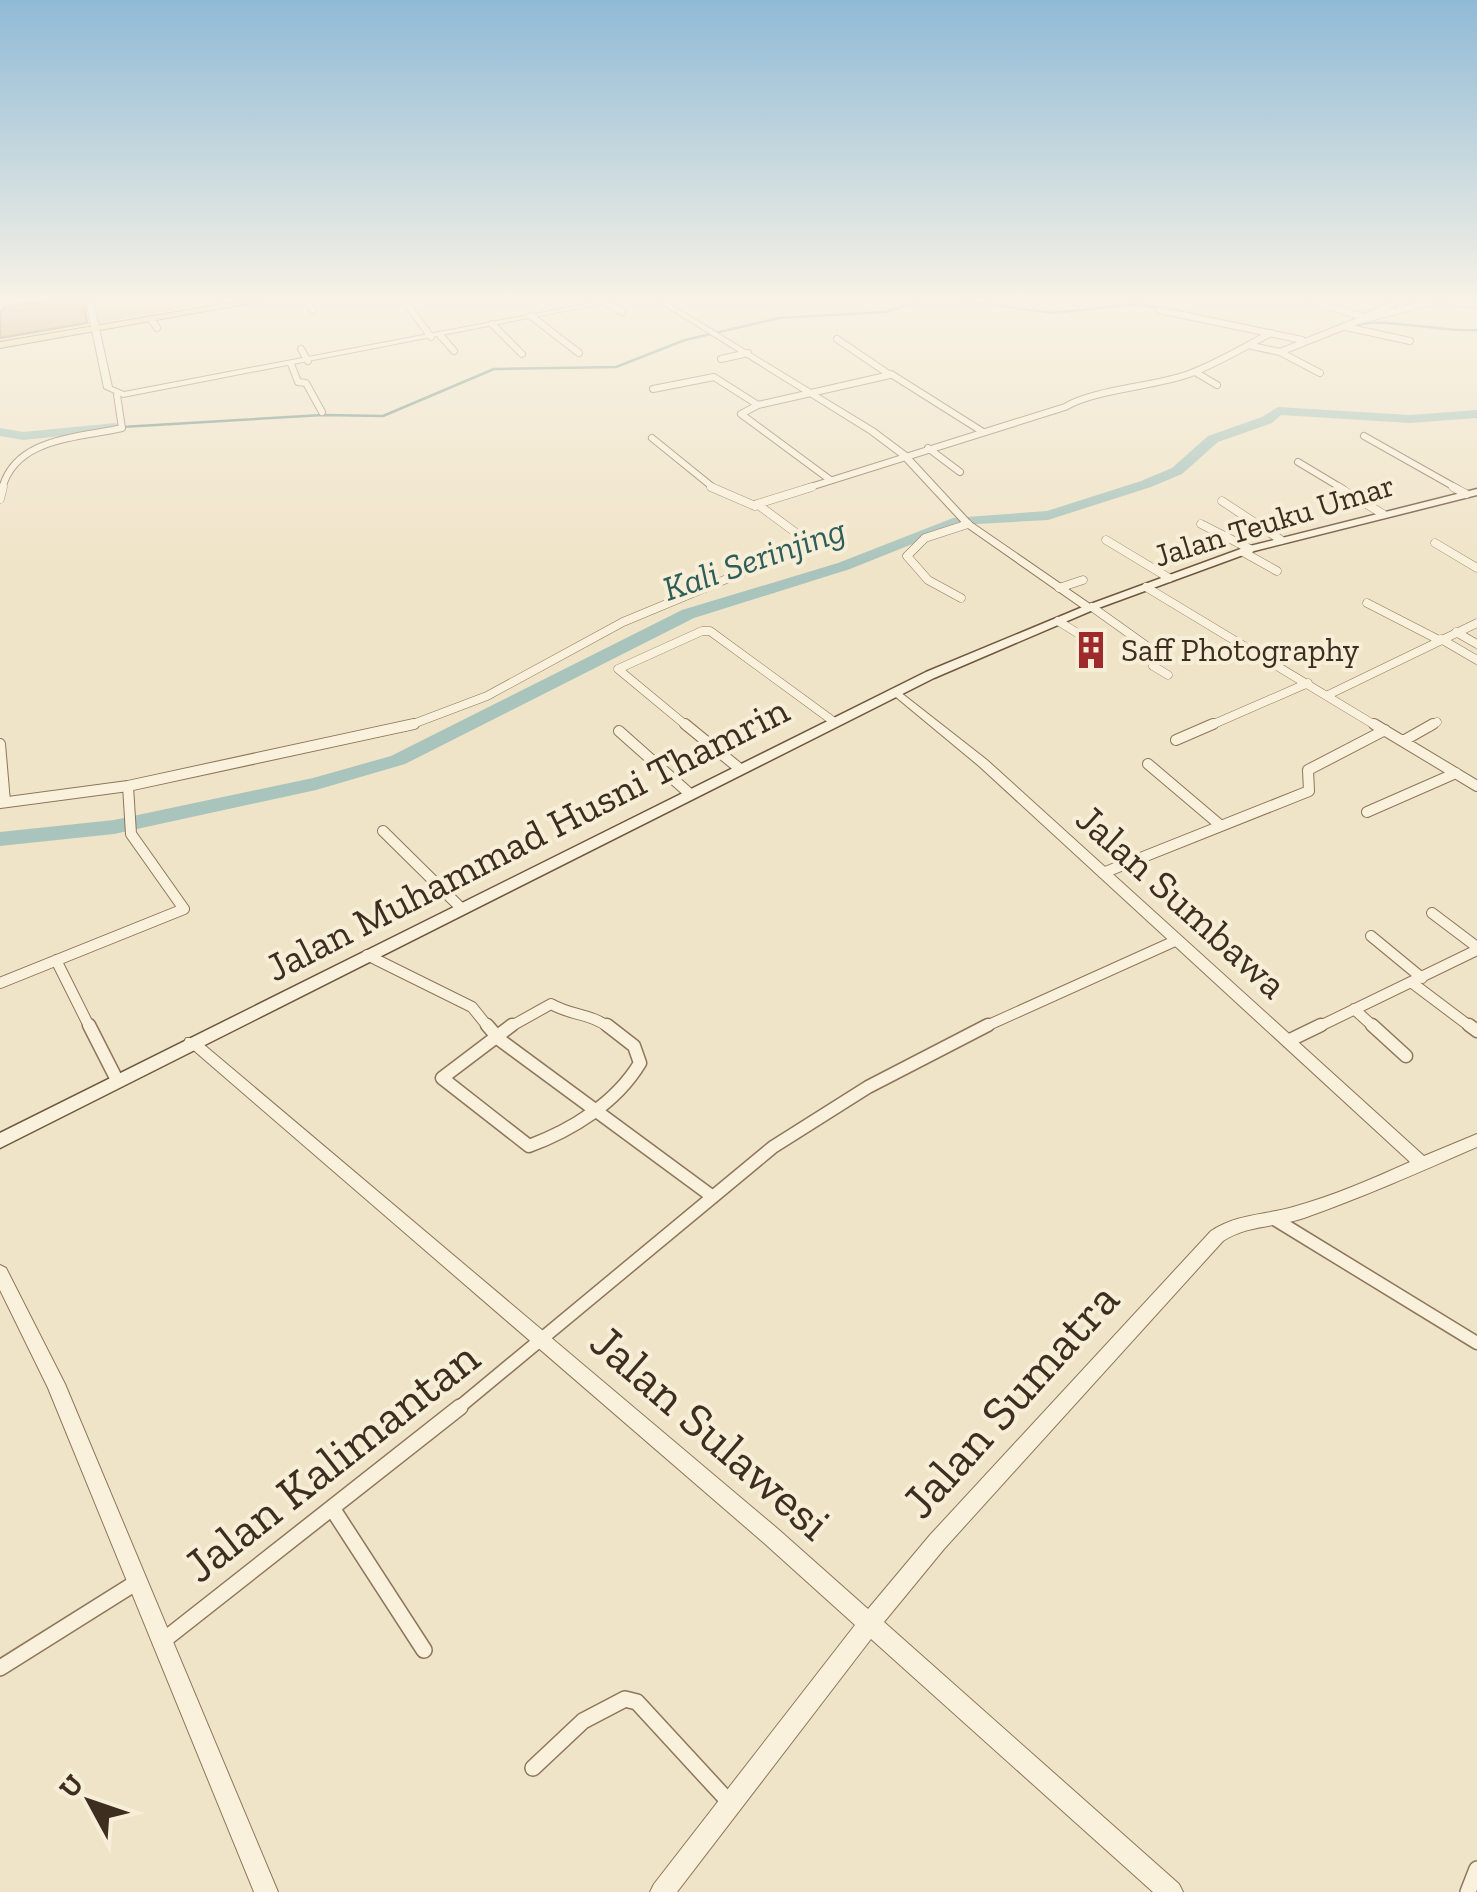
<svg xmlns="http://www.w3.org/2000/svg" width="1477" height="1892" font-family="'Zilla Slab',serif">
  <rect width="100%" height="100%" fill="#f0e4c8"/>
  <!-- green -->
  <path fill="#c9cf9b" d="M 93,301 L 224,301 L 98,323 Z"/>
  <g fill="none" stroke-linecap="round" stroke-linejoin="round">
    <!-- stream -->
    <path stroke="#6f938a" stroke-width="2.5" d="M 963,301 L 1053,313 L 1137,304 L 1157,308
      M 1356,326 C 1381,316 1442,333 1477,330
      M 122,427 L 323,415 L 383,416 L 494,369 L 616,367 L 685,340 L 779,318 L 885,312 L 920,301"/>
    <!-- river -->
    <path fill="#a9c4bc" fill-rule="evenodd" d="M 1278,407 L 1410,415 L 1477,410 L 1477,418 L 1410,423 L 1281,415 L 1272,423 L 1218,442 L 1182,474 L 1151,487 L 1048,520 L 960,525 L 850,569 L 694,618 L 405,764 L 316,790 L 114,834 L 0,846 L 0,832 L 114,820 L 313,778 L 391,756 L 682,610 L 838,563 L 953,518 L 1047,511 L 1141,481 L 1172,468 L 1208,436 L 1262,417 Z
      M 115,423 L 122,427 L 120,430 L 23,440 L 0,436 L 0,428 L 23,432 Z"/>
  </g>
  <!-- building -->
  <path fill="#cf9f7d" stroke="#8d5f41" stroke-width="2.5" d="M 48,301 L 83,301 L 87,323 L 0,338 L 0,312 L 6,306 Z"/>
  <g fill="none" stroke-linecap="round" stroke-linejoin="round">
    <!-- minor-far4 casing -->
    <g stroke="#8d765c" stroke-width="8">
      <path id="minor-far4" d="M 306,301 L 313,310
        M 405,301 L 431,337
        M 1310,301 L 1364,317 L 1393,304
        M 1449,301 L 1477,305
        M 605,302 L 622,312
        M 1159,310 L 1302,340
        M 531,316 L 579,353
        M 151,319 L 157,328
        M 492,324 L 522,354
        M 1346,327 L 1410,341
        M 440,335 L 454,351
        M 1252,346 L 1280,352 L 1358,321 L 1435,301
        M 301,349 L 308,361
        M 1280,352 L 1320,373
        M 721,359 L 748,353
        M 291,364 L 298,382 L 306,383 L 322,412
        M 1195,372 L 1217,385
        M 891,374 L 983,432
        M 653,389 L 714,377 L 758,405
        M 1364,436 L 1458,489
        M 652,438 L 715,489
        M 928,448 L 960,472
        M 1298,462 L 1343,489
        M 829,479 L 741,414 L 758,405 L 890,375 L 837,339
        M 2,489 C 15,437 79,438 122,428 L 117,395
        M 804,489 L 1065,407 C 1093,390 1150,387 1186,375 C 1215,365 1244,347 1271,333"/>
    </g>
    <!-- minor-far3 casing -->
    <g stroke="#8d765c" stroke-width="9">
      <path id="minor-far3" d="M 711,487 L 755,506
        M 1338,487 L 1383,514
        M 1453,487 L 1466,494
        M 0,499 L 3,487
        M 1222,501 L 1281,540
        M 1201,524 L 1250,549
        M 1106,540 L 1169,578
        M 1435,543 L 1477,568
        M 1243,552 L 1277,571
        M 1146,587 L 1378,727
        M 1059,588 L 1083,580
        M 961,598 L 928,580 L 907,556 L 925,538 L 968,524
        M 1367,603 L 1439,640
        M 1092,607 L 1155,652 L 1159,657 L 1153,666 L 1168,675
        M 1058,621 L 1087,639 L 1080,642
        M 1456,632 L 1477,644
        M 1441,639 L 1477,660
        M 1328,695 L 1477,623
        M 405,727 L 487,696 L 623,622 L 811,544 L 757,504 L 812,487
        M 688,727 L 618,669 L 702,631 L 710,631 L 833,721
        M 1207,727 L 1308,683
        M 1429,727 L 1437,722"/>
    </g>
    <!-- minor-far2 casing -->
    <g stroke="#8d765c" stroke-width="12">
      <path id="minor-far2" d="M 685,724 L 740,769
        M 1374,724 L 1477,786
        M 619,731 L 690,794
        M 1176,740 L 1213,724
        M 1403,741 L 1433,724
        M 0,744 L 5,802
        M 1148,764 L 1220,825
        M 0,803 L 128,786 L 414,724
        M 1367,812 L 1456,773
        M 383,831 L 461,908
        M 1103,873 L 1309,791 L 1308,770 L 1385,730
        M 1432,913 L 1477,947
        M 1371,936 L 1422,978
        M 367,955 L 472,1007 L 489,1028
        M 56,960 L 90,1028
        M 1411,982 L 1472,1028
        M 0,983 L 184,909 L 131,834 L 128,786
        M 1354,1009 L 1375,1028
        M 508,1028 L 551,1004 C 572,1016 590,1013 610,1028
        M 982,1028 L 1175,941
        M 1316,1028 L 1477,950"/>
    </g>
    <!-- minor-far1 casing -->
    <g stroke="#8d765c" stroke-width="15">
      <path id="minor-far1" d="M 89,1025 L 117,1080
        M 487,1025 L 500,1040 L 713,1197
        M 512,1025 L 442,1078 L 529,1146 C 572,1130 616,1103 640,1063 L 634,1046 L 607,1025
        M 1372,1025 L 1406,1056
        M 1469,1025 L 1477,1031
        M 1288,1041 L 1321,1025
        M 1276,1220 L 1477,1343
        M 457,1409 L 773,1147 L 868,1087 L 988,1025"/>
    </g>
    <!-- minor casing -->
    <g stroke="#8d765c" stroke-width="18">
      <path id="minor" d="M 332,1508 L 424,1650
        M 164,1640 L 460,1407
        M 0,1668 L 137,1582
        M 533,1768 L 583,1721 L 625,1699 L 637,1702 L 730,1803
        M 1468,1892 L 1477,1869"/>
    </g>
    <!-- tertiary casing -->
    <g stroke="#8d765c" stroke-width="2">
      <path id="tertiary" d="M 86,301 L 93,301 L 112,387 L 124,392 L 602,301 L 616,301 L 123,397 L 104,388 Z
        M 657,301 L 665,301 L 875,429 L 907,453 L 971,522 L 1093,606 L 1093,610 L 1085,610 L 965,526 L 901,457 L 869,433 Z
        M 895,688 L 987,760 L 1424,1156 L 1477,1134 L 1477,1147 C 1420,1172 1363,1197 1304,1218 C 1277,1227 1247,1225 1223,1241 L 944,1549 L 884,1622 L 1179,1884 L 1183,1892 L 1153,1892 L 871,1639 L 677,1892 L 650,1892 L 654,1884 L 855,1625 L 764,1543 L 184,1042 L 186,1038 L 196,1038 L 778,1529 L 868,1609 L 930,1535 L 1211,1231 C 1236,1214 1265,1215 1293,1207 C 1333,1196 1372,1179 1410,1162 L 979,766 L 891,693 L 889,691 Z
        M 0,1265 L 6,1268 L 65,1384 L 278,1892 L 254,1892 L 48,1388 L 0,1290 Z"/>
    </g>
    <!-- secondary casing -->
    <g stroke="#6f573f" stroke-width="3">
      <path id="secondary" d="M 1477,489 L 1477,495 L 1254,551 L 1093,610 L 934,678 L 0,1148 L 0,1133 L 926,672 L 1085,606 L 1246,547 Z"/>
    </g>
    <!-- primary casing -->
    <g stroke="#5b4430" stroke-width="2">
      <path id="primary" d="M 241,301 L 261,301 L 0,348 L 0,342 Z"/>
    </g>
    <!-- minor-far4 -->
    <use href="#minor-far4" stroke="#faf1dc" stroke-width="6"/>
    <!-- minor-far3 -->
    <use href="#minor-far3" stroke="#faf1dc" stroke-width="8"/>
    <!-- minor-far2 -->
    <use href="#minor-far2" stroke="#faf1dc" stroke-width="10"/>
    <!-- minor-far1 -->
    <use href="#minor-far1" stroke="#faf1dc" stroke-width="12"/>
    <!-- minor -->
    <use href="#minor" stroke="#faf1dc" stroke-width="15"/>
    <!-- tertiary -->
    <use href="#tertiary" fill="#faf1dc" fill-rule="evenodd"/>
    <!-- secondary -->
    <use href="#secondary" fill="#faf1dc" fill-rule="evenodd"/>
    <!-- primary -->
    <use href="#primary" fill="#f3d9a0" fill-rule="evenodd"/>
  </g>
  <!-- sky -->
  <linearGradient id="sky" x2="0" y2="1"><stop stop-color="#8fbad6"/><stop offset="0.53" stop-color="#f8f3e6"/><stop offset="1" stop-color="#f8f3e6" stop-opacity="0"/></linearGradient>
  <rect width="1477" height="566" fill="url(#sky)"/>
  <!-- icons -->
  <defs>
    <g id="building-bare" transform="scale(3)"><path d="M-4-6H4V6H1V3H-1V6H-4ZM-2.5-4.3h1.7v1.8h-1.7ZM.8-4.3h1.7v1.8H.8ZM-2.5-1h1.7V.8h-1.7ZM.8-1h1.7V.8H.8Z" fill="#9e2a2b" stroke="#f7eed8" stroke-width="2.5" paint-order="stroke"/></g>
  </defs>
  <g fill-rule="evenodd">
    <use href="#building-bare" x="1091" y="650"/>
  </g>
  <g text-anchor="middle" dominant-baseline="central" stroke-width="8" stroke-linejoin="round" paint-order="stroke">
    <!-- far-street labels -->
    <g font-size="32" fill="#3d2e20" stroke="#f7eed8">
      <text transform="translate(1274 520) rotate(-17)">Jalan Teuku Umar</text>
    </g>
    <!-- far-poi labels -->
    <g font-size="32" fill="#3d2e20" stroke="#f7eed8" text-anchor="start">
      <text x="1121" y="650">Saff Photography</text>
    </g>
    <!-- far-water labels -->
    <g font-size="35" font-style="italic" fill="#2f5d5a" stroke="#f7eed8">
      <text transform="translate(754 559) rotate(-19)">Kali Serinjing</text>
    </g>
    <!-- street labels -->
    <g font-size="40" fill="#3d2e20" stroke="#f7eed8">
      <text transform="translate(527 838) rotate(-27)">Jalan Muhammad Husni Thamrin</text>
      <text transform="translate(1182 901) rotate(42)">Jalan Sumbawa</text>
    </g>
    <!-- near-street labels -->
    <g font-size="48" fill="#3d2e20" stroke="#f7eed8">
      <text transform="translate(1010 1400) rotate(-48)">Jalan Sumatra</text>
      <text transform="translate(711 1432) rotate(41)">Jalan Sulawesi</text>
      <text transform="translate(331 1461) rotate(-38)">Jalan Kalimantan</text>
    </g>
  </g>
  <!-- north arrow -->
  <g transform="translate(90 1802) rotate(310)" stroke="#f7eed8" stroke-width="8" paint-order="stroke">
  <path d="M0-8L18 38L0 25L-18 38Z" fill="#3d2e20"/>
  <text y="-15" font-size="28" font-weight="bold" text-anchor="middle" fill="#3d2e20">U</text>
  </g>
</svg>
